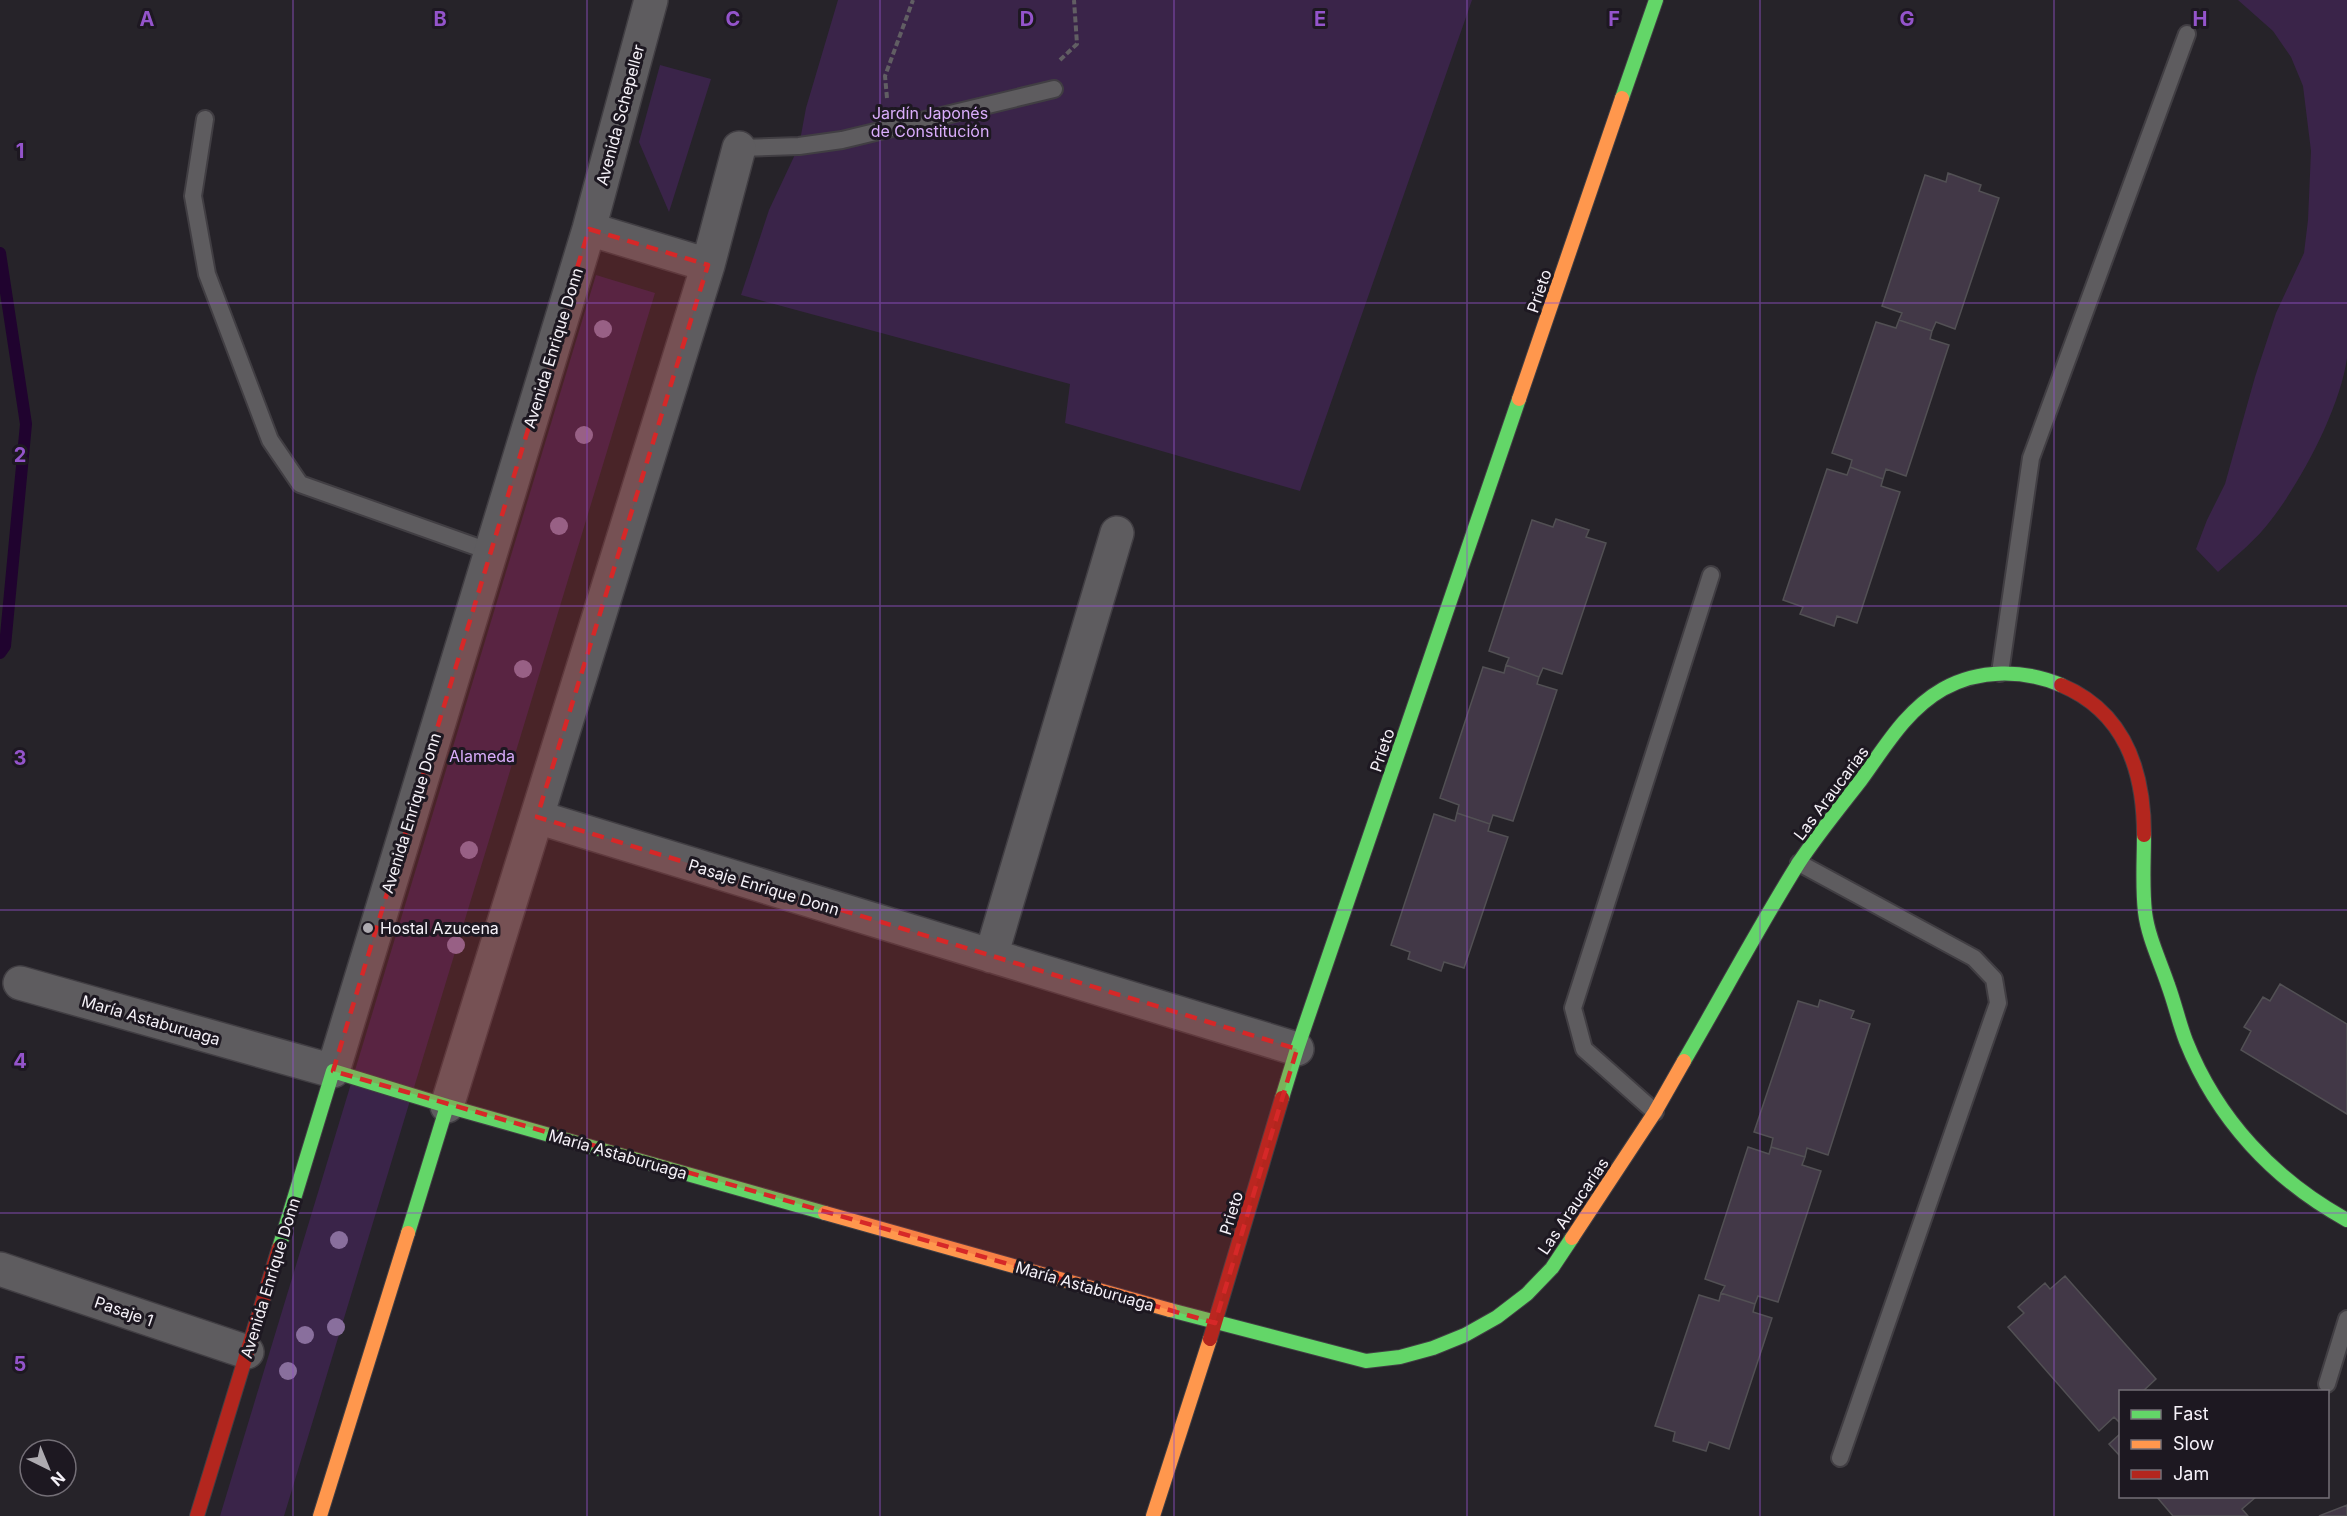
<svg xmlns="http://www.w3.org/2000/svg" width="2347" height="1516" font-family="Inter,sans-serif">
  <rect width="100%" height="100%" fill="#262329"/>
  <!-- green -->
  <path fill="#3a2449" d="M 838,0 L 1472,0 L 1300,491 L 1065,423 L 1070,384 L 741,295 L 769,210 L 799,146 L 806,108 Z
    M 2238,0 L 2347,0 L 2347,358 C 2340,408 2302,480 2271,520 C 2257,539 2236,556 2218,572 L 2196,549 L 2207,520 L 2225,484 L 2255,377 L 2276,313 L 2304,253 L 2308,220 L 2311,151 L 2303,86 L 2291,57 L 2273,31 Z
    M 660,65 L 711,79 L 669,212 L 639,142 Z
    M 596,275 L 655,293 L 284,1516 L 220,1516 Z"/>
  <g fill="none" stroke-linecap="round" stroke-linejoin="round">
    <!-- stream -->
    <path stroke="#20032f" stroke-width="12" d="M 0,253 L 26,424 L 5,646 L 0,653"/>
  </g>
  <!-- building -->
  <path fill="#423847" stroke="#525054" stroke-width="1.5" d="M 1948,173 L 1981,185 L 1979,191 L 1999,198 L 1955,329 L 1936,322 L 1932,331 L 1899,320 L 1902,313 L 1882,306 L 1925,175 L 1946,182 Z
    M 1899,320 L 1932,331 L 1930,339 L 1949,345 L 1906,476 L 1886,469 L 1883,479 L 1850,467 L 1852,460 L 1832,453 L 1876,322 L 1896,328 Z
    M 1850,467 L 1883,479 L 1881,486 L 1900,492 L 1857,623 L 1837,616 L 1834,626 L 1800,614 L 1803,607 L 1783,600 L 1827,469 L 1847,475 Z
    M 1556,519 L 1589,530 L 1586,537 L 1606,543 L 1562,674 L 1543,668 L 1539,677 L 1506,665 L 1509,658 L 1489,651 L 1532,520 L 1553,527 Z
    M 1506,665 L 1539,677 L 1537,684 L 1557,690 L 1513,821 L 1493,815 L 1490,824 L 1457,813 L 1459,805 L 1440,798 L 1483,667 L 1504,673 Z
    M 1457,813 L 1490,824 L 1488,831 L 1508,837 L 1464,968 L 1444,962 L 1441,971 L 1408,959 L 1410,952 L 1391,945 L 1434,814 L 1455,821 Z
    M 2280,984 L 2347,1024 L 2347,1114 L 2241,1050 L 2251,1031 L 2244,1027 L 2263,997 L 2270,1001 Z
    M 1820,1000 L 1854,1011 L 1851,1018 L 1870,1024 L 1828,1155 L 1807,1148 L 1805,1157 L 1771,1147 L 1773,1138 L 1754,1132 L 1798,1001 L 1818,1007 Z
    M 1748,1147 L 1769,1154 L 1771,1147 L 1805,1157 L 1802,1165 L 1821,1171 L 1778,1302 L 1758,1296 L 1755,1304 L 1721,1293 L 1725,1286 L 1705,1279 Z
    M 2065,1276 L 2156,1379 L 2142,1392 L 2120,1392 L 2120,1423 L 2114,1417 L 2099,1431 L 2008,1327 L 2024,1313 L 2018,1307 L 2045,1283 L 2050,1289 Z
    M 1721,1293 L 1755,1304 L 1753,1312 L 1772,1318 L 1729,1449 L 1709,1442 L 1706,1451 L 1673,1441 L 1675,1432 L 1655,1426 L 1699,1295 L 1719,1301 Z
    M 2120,1434 L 2120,1456 L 2109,1444 Z
    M 2156,1496 L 2257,1496 L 2242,1509 L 2248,1516 L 2173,1516 Z
    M 2347,1505 L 2347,1516 L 2319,1516 Z"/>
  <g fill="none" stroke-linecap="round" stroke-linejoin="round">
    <!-- lane casing -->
    <g stroke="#413e43" stroke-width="20">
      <path id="lane" d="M 205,119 L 193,196 L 207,274 L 270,440 L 300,484 L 491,552
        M 739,148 L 799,146 L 842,140 L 1054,89
        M 2000,673 L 2031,458 L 2187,34
        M 1799,863 L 1974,958 L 1994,979 L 1998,1003 L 1840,1458
        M 1655,1112 L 1584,1049 L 1573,1008 L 1711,575
        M 2327,1384 L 2347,1319"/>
    </g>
    <!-- street casing -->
    <g stroke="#413e43" stroke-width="36">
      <path id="street" d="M 589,229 L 708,265
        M 537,817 L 1297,1049
        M 991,956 L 1117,533
        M 20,983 L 333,1071 L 589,229 L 651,0
        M 447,1106 L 708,265 L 739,148
        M 0,1269 L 247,1352"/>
    </g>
    <!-- fast casing -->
    <g stroke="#413e43" stroke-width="16">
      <path id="fast" d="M 1622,98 L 1656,0
        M 2144,835 C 2144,860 2142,886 2145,912 C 2148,937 2160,961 2168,985 C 2175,1004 2179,1023 2186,1041 C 2217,1119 2274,1180 2347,1220
        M 1684,1061 C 1722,996 1758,928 1798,864 C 1817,835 1840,807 1861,780 C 1885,747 1906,710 1943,689 C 1979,669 2023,669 2061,685
        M 1282,1098 L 1297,1049 L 1519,399
        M 408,1233 L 447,1106
        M 279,1248 L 333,1071 L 447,1106 L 825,1213
        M 1170,1310 L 1366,1361 L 1400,1357 L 1433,1348 L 1465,1335 L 1497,1317 L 1527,1294 L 1552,1268 L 1572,1238"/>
    </g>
    <!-- slow casing -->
    <g stroke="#413e43" stroke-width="16">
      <path id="slow" d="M 1519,399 L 1622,98
        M 825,1213 L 1170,1310
        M 1572,1238 L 1655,1112 L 1684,1061
        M 320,1516 L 408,1233
        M 1153,1516 L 1210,1339"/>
    </g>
    <!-- jam casing -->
    <g stroke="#413e43" stroke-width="16">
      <path id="jam" d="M 2061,685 C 2125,712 2144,770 2144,835
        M 1210,1339 L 1282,1098
        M 197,1516 L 279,1248"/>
    </g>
    <!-- path -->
    <path stroke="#615e63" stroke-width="4" stroke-dasharray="6 3" stroke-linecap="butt" d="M 1060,60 L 1077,44 L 1074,0
      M 887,98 L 885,76 L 913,0"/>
    <!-- lane -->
    <use href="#lane" stroke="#5e5c5f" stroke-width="16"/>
    <!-- street -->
    <use href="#street" stroke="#5e5c5f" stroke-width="33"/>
    <!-- fast -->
    <use href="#fast" stroke="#63d668" stroke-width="14"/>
    <!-- slow -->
    <use href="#slow" stroke="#ff974d" stroke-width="14"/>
    <!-- jam -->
    <use href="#jam" stroke="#b3261e" stroke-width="14"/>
  </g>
  <!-- trees -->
  <g fill="#896f9d">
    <circle cx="603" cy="329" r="9"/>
    <circle cx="584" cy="435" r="9"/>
    <circle cx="559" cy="526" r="9"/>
    <circle cx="523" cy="669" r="9"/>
    <circle cx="469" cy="850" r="9"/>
    <circle cx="456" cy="945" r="9"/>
    <circle cx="339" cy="1240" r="9"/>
    <circle cx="336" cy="1327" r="9"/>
    <circle cx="305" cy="1335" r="9"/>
    <circle cx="288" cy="1371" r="9"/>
  </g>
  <!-- marked area -->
  <path fill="#d62828" fill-opacity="0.2" stroke="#d62828" stroke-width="4.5" stroke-dasharray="12 8" stroke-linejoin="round" d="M 589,229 L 708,265 L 537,817 L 1297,1049 L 1215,1323 L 333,1071 Z"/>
  <!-- grid -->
  <path fill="none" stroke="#9454cb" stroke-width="1.5" stroke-opacity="0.55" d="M 293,0 L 293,1516M 587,0 L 587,1516M 880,0 L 880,1516M 1174,0 L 1174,1516M 1467,0 L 1467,1516M 1760,0 L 1760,1516M 2054,0 L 2054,1516M 0,303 L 2347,303M 0,606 L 2347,606M 0,910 L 2347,910M 0,1213 L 2347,1213"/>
  <!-- markers -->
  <circle fill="#adaab0" stroke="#1d1821" stroke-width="2" cx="368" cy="928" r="6"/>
  <g text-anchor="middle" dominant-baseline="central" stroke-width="6" stroke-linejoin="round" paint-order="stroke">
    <!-- park labels -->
    <g font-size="16" fill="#daadfc" stroke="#1d1821">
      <text x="930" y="113">Jardín Japonés<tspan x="930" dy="18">de Constitución</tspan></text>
      <text x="482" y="756">Alameda</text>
    </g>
    <!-- street labels -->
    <g font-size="16" fill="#f6f2f9" stroke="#1d1821">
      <text transform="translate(620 115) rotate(-75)">Avenida Schepeller</text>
      <text transform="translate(1539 291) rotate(-71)">Prieto</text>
      <text transform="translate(553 348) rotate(-73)">Avenida Enrique Donn</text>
      <text transform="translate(1382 750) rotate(-71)">Prieto</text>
      <text transform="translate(1831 793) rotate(-53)">Las Araucarias</text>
      <text transform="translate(411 813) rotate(-73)">Avenida Enrique Donn</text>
      <text transform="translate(764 887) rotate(17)">Pasaje Enrique Donn</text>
      <text transform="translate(151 1020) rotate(16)">María Astaburuaga</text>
      <text transform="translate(618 1154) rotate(16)">María Astaburuaga</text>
      <text transform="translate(1573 1206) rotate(-56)">Las Araucarias</text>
      <text transform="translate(1231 1213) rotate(-73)">Prieto</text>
      <text transform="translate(270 1278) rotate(-73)">Avenida Enrique Donn</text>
      <text transform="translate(1085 1286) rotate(16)">María Astaburuaga</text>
      <text transform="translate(124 1311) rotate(19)">Pasaje 1</text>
    </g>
    <!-- poi labels -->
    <g font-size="16" fill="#f6f2f9" stroke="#1d1821" text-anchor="start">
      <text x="380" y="928">Hostal Azucena</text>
    </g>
  </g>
  <g font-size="20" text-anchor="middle" font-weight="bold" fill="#9454cb" stroke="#1d1821" stroke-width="6" stroke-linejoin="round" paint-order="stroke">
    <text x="147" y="26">A</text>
    <text x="440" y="26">B</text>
    <text x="733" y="26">C</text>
    <text x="1027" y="26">D</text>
    <text x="1320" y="26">E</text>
    <text x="1614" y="26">F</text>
    <text x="1907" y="26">G</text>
    <text x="2200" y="26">H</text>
    <text x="20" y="158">1</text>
    <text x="20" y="462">2</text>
    <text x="20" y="765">3</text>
    <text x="20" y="1068">4</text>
    <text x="20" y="1371">5</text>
  </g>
  <!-- legend -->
  <rect x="2119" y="1390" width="210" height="108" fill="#1d1821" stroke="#746f77" stroke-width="1.5"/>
  <rect x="2131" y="1410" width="30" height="9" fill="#63d668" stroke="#746f77" stroke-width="1.5"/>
  <text x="2173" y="1420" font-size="18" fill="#f6f2f9">Fast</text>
  <rect x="2131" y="1440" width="30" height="9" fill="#ff974d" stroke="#746f77" stroke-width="1.5"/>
  <text x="2173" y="1450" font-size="18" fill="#f6f2f9">Slow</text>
  <rect x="2131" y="1470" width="30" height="9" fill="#b3261e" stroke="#746f77" stroke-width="1.5"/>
  <text x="2173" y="1480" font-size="18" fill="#f6f2f9">Jam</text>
  <!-- north arrow -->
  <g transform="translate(48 1468) rotate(137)"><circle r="28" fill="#1d1821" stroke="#746f77" stroke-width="1.5"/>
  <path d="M0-4.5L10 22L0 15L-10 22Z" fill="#adaab0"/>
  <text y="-9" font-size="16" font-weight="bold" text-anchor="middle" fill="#f6f2f9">N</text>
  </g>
</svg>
